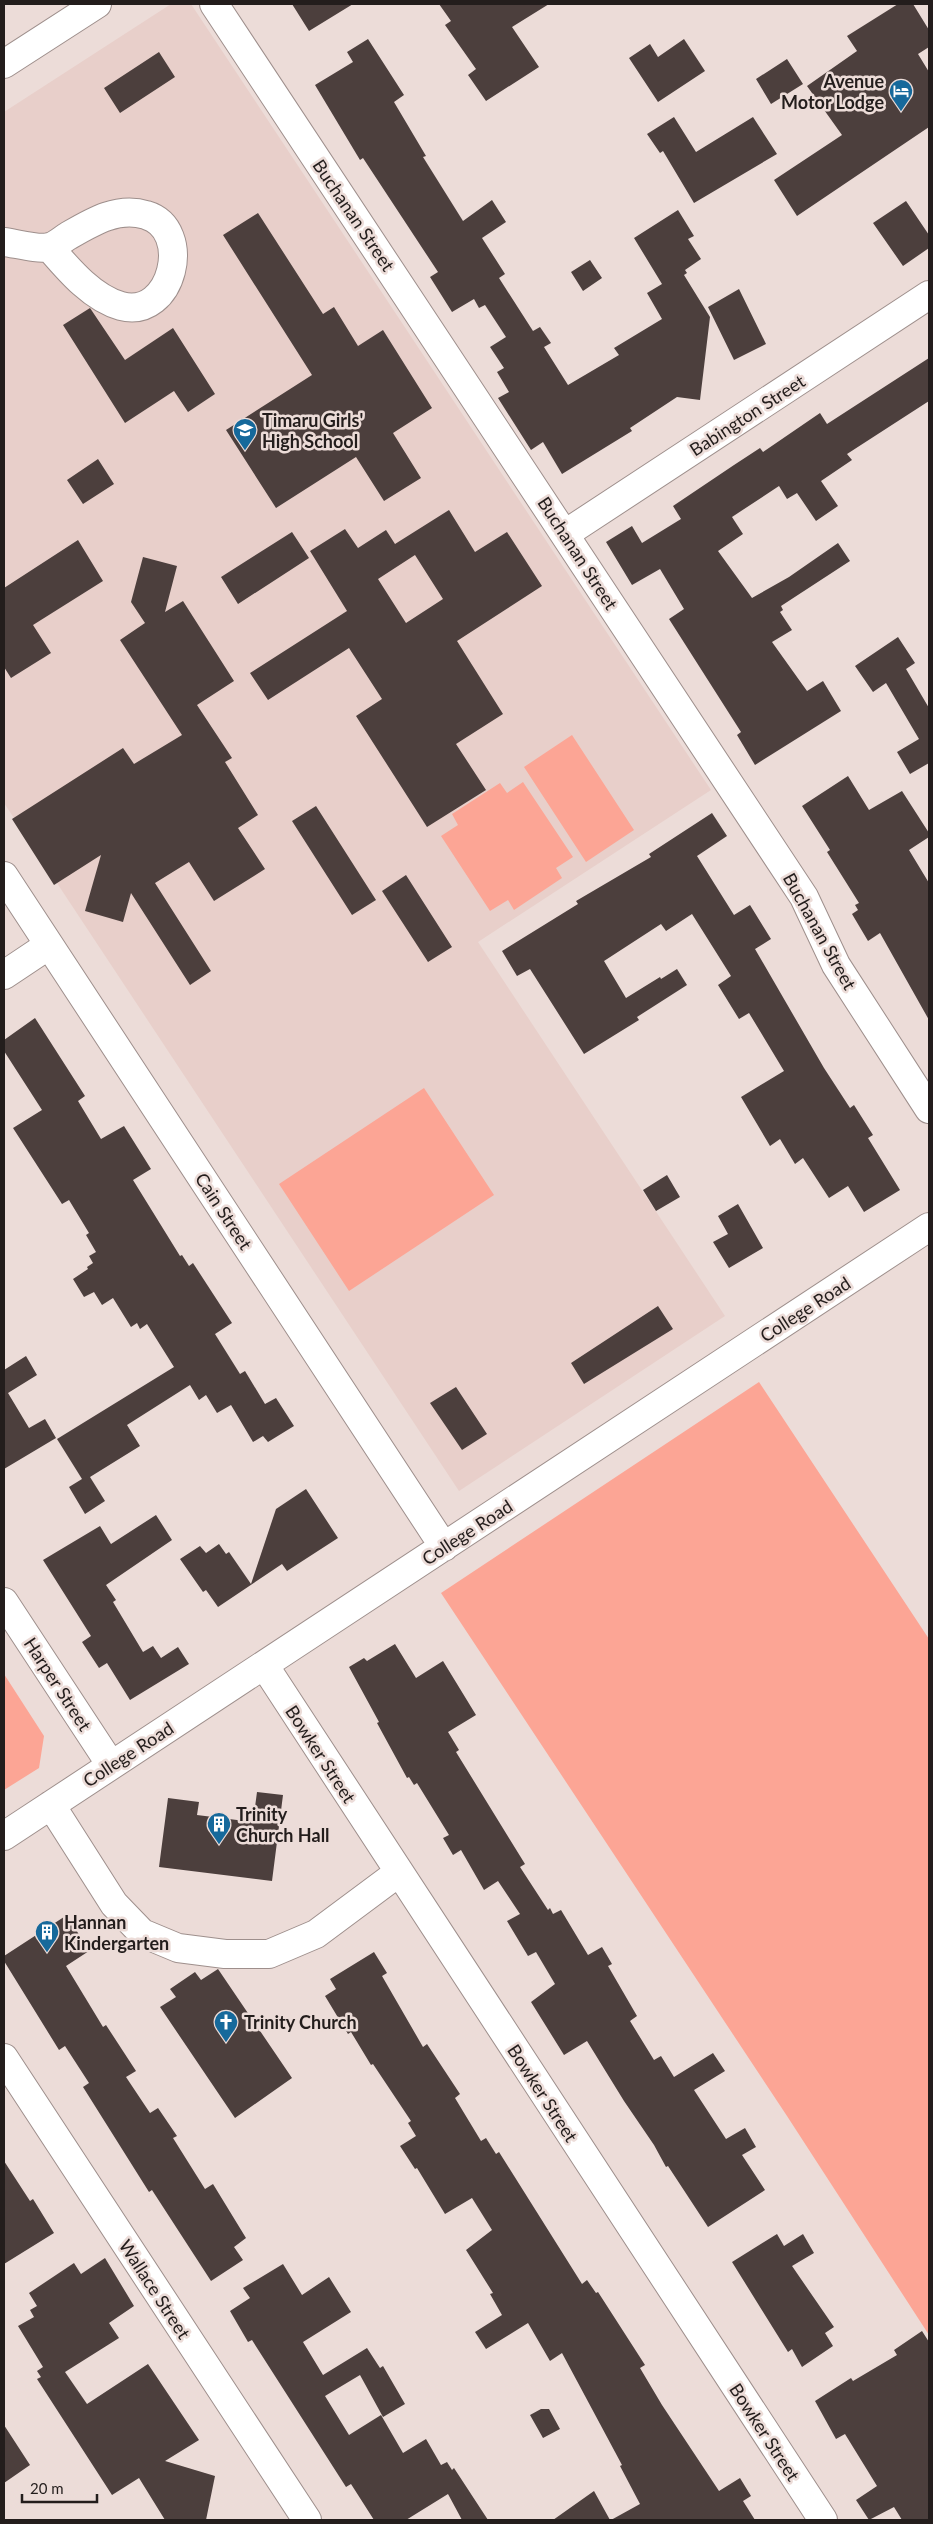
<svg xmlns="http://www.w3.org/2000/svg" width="933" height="2524" font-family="Lato,sans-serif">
  <rect width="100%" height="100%" fill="#ecdcd8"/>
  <!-- built -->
  <path fill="#e8cfca" d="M 171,4 L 191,4 L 711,790 L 478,942 L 725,1316 L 459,1491 L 4,803 L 4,112 Z"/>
  <!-- green -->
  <path fill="#fca595" d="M 572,735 L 634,830 L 586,862 L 524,767 Z
    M 523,782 L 573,857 L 556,868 L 562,878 L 514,910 L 508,900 L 490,911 L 441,836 L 458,825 L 452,814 L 500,783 L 507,793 Z
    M 424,1088 L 494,1195 L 349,1291 L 279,1184 Z
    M 759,1382 L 929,1639 L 929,2335 L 787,2116 L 441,1593 Z
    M 4,1674 L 44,1736 L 39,1768 L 4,1790 Z"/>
  <!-- building -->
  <path fill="#4c3f3d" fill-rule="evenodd" d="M 292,4 L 353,4 L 309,31 Z
    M 439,4 L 549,4 L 512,27 L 539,67 L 486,101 L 468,75 L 476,69 L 445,25 L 451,21 Z
    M 898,4 L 913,4 L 929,30 L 929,47 L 918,54 L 929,72 L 929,127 L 797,216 L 774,180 L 842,135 L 807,86 L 857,51 L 847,36 Z
    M 368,39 L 404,95 L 394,102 L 426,156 L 423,157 L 463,221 L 492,200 L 506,222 L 482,238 L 505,274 L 499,278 L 533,331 L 540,327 L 551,343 L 544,347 L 568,385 L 619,355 L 614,348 L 662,319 L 647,293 L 662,284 L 634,238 L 678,210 L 694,236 L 688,239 L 701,259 L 685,270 L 687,273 L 684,275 L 710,317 L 700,400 L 677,397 L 630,428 L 632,431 L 562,474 L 543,442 L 531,450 L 498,398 L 509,392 L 497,372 L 504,368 L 490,347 L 506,337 L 485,305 L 479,308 L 474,299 L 452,312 L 430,277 L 438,272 L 363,158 L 360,160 L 315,85 L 353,62 L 347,52 Z
    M 684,39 L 705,71 L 658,102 L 629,58 L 650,44 L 658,57 Z
    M 159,52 L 175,77 L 120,113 L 104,88 Z
    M 787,59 L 803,84 L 771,104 L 756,79 Z
    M 674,117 L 696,152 L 753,117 L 777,154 L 694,203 L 663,151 L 660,153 L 647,134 Z
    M 906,201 L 929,235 L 929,248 L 903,266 L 873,223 Z
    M 258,213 L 323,314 L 334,307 L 358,346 L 383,330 L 432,408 L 393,433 L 421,478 L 384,501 L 356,457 L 276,508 L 226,430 L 312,375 L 223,235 Z
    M 590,260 L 602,278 L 583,291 L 571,272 Z
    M 739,289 L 766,344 L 734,360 L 708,307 Z
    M 90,308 L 125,360 L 173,328 L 215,394 L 188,412 L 174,391 L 125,423 L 63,325 Z
    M 929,358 L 929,401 L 847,454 L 852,460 L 821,481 L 838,506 L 816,521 L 797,493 L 787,499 L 779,486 L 732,517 L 743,534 L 718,551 L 752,598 L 789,577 L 838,543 L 850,561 L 781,606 L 783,610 L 780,612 L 792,630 L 772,642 L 807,691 L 823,681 L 841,711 L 755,765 L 737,735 L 741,732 L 669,619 L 684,609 L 660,569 L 632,585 L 606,542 L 632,526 L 642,543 L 681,519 L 673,506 L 734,465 L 760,448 L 763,452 L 820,413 L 827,424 Z
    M 98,459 L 114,484 L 83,504 L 67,480 Z
    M 449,510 L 475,552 L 507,532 L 542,586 L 457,641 L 503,714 L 456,744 L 486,790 L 427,827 L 356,716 L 382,699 L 349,648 L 268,700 L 250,673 L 347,611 L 310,551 L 345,529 L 358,548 L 386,530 L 395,544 ZM 415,555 L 443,599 L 406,623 L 378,579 Z
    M 292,532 L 309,558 L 238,604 L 221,577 Z
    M 78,540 L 103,581 L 33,625 L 51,653 L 11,678 L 4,667 L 4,588 Z
    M 143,557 L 177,566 L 165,612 L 183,601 L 234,681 L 197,705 L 232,758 L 225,762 L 258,815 L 238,828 L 265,869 L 214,901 L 189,862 L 155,883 L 211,971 L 190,985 L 131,893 L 123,922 L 85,911 L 101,855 L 54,885 L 12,819 L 123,748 L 134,764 L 182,735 L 120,640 L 145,623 L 131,602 Z
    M 898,637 L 915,663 L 906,669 L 929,708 L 929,763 L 910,774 L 897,752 L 919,739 L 886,683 L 873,692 L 855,666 Z
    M 848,776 L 869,810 L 902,791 L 929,833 L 929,837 L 909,850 L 929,883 L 929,1020 L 880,933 L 868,941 L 852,914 L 858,910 L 855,905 L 859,903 L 827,852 L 830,850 L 802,806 Z
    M 316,806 L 376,900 L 352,915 L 292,821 Z
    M 712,813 L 727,836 L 697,856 L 734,915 L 750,905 L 771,939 L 755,949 L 824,1068 L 850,1108 L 854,1105 L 873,1135 L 868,1138 L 900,1190 L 864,1212 L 848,1186 L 829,1198 L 803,1158 L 795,1164 L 780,1139 L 770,1146 L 741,1097 L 784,1071 L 749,1013 L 739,1019 L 718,985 L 731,976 L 692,914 L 666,931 L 661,924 L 604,961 L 626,998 L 660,977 L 661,979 L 677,969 L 687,985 L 637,1017 L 639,1020 L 584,1054 L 530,969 L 517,976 L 502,951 L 578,904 L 576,901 L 651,857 L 649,854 Z
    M 406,875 L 452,947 L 428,962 L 382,891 Z
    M 35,1018 L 85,1096 L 78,1101 L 101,1139 L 124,1126 L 151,1169 L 133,1180 L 180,1256 L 182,1255 L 189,1266 L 193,1263 L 232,1323 L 215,1334 L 240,1374 L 245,1371 L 265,1404 L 276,1398 L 294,1426 L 268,1442 L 263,1436 L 253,1442 L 231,1405 L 217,1413 L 206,1395 L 199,1400 L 190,1385 L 127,1425 L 140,1446 L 90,1477 L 105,1501 L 85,1514 L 69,1487 L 82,1479 L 57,1439 L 174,1367 L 147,1324 L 140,1329 L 137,1323 L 131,1327 L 113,1298 L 102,1305 L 94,1292 L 84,1297 L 73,1279 L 88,1269 L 87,1267 L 93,1263 L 89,1256 L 96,1252 L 86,1235 L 89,1233 L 69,1200 L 62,1204 L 13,1128 L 42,1110 L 4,1051 L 4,1040 Z
    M 667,1175 L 680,1197 L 656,1211 L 643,1190 Z
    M 738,1204 L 763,1248 L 729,1268 L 713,1242 L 728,1234 L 718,1216 Z
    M 658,1306 L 673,1329 L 584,1384 L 571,1363 Z
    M 26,1356 L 37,1375 L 8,1393 L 29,1428 L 45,1419 L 56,1438 L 4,1469 L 4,1370 Z
    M 456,1387 L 487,1434 L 462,1450 L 430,1403 Z
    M 306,1489 L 338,1538 L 287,1571 L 282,1564 L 218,1607 L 206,1590 L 203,1592 L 180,1559 L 200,1546 L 206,1553 L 219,1544 L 226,1554 L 229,1552 L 251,1584 L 276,1509 Z
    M 156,1515 L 172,1540 L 106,1585 L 116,1600 L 113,1602 L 143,1652 L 153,1646 L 161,1658 L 178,1647 L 189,1664 L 130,1700 L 107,1663 L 99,1668 L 82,1642 L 91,1636 L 43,1560 L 100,1526 L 111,1544 Z
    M 395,1644 L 416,1678 L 443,1661 L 476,1715 L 448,1732 L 459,1750 L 456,1752 L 525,1864 L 520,1867 L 548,1910 L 550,1908 L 553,1914 L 561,1910 L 588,1955 L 602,1947 L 612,1964 L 608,1966 L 637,2016 L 630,2021 L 654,2060 L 661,2056 L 674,2077 L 713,2053 L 725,2071 L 694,2090 L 726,2139 L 745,2128 L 756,2147 L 742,2155 L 765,2190 L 708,2227 L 668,2166 L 666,2167 L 654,2145 L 624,2101 L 587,2041 L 564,2055 L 531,2002 L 555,1984 L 536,1952 L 528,1956 L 507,1921 L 520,1914 L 498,1881 L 484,1890 L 461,1850 L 453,1855 L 443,1838 L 449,1835 L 417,1783 L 414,1785 L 409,1777 L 407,1778 L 377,1723 L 379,1722 L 349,1667 L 364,1658 L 367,1661 Z
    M 257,1792 L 283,1795 L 272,1881 L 159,1867 L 168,1798 L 199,1802 L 197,1815 L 253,1822 Z
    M 67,1915 L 89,1951 L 66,1966 L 103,2027 L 106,2025 L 136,2071 L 126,2077 L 150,2113 L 158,2108 L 177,2136 L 173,2138 L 205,2189 L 213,2184 L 246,2238 L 234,2247 L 243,2260 L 211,2281 L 152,2190 L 149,2192 L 83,2087 L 89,2083 L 65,2046 L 59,2050 L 4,1961 L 4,1956 Z
    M 374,1952 L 387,1973 L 382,1976 L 423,2047 L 427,2044 L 460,2094 L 455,2098 L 481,2141 L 486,2138 L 496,2154 L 499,2152 L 582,2284 L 587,2280 L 596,2293 L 598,2292 L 645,2365 L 640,2368 L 662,2405 L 719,2491 L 740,2478 L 751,2496 L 743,2501 L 755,2520 L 611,2520 L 640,2504 L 620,2466 L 622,2465 L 562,2353 L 550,2361 L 528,2323 L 486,2349 L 475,2332 L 502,2315 L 490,2294 L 493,2293 L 466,2250 L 492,2230 L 472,2198 L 445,2214 L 417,2168 L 415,2169 L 400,2146 L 416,2136 L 408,2123 L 411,2121 L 373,2064 L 371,2065 L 351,2032 L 348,2034 L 325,1996 L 336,1989 L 330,1979 Z
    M 218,1969 L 292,2078 L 235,2118 L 160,2007 L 176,1997 L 170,1989 L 195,1972 L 201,1980 Z
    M 4,2161 L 30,2201 L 33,2199 L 54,2233 L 4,2264 Z
    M 777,2234 L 784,2246 L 803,2234 L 814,2253 L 792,2266 L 834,2327 L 825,2333 L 833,2346 L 802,2367 L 792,2349 L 788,2352 L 732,2262 Z
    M 105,2258 L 134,2306 L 109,2323 L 119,2338 L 65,2372 L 87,2404 L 148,2364 L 199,2440 L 165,2461 L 215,2476 L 206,2520 L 165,2520 L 139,2478 L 112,2495 L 37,2379 L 41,2377 L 37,2371 L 43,2367 L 18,2326 L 34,2317 L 30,2310 L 37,2306 L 29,2293 L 74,2263 L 81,2274 Z
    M 283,2264 L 302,2295 L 329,2277 L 351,2312 L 303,2342 L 323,2375 L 367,2348 L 380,2368 L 383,2366 L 405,2404 L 383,2417 L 360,2375 L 325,2396 L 349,2435 L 381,2415 L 403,2453 L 426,2439 L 441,2465 L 447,2462 L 452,2470 L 454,2468 L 488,2520 L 462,2520 L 448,2494 L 406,2520 L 374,2520 L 351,2484 L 346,2487 L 252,2340 L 248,2342 L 230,2311 L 250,2298 L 243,2288 Z
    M 922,2331 L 929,2342 L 929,2520 L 902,2520 L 894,2507 L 869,2520 L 856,2500 L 877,2486 L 845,2434 L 836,2439 L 815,2401 L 851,2378 L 853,2381 L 897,2355 L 894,2350 Z
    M 541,2409 L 549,2409 L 560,2429 L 543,2438 L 530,2415 Z
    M 4,2425 L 30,2465 L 4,2483 Z
    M 594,2491 L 610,2520 L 553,2520 Z"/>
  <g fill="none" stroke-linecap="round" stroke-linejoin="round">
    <!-- minor casing -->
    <g stroke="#9e8f8c" stroke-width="30">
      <path id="minor" d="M 214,4 L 804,897 L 836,965 L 929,1109
        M 4,64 L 97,4
        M 4,242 C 14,243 39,250 49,247 C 55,246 63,239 68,236 C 92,222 118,206 146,215 C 194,229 173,320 121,306 C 92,298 68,269 49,247
        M 565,534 L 929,295
        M 4,876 L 444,1547
        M 4,975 L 49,945
        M 4,1602 L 111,1765
        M 264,1665 L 823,2520
        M 51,1805 L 114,1904 L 142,1933 L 178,1948 L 225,1954 L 269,1954 L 316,1934 L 398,1873
        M 4,1836 L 929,1227
        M 4,2058 L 307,2520"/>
    </g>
    <!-- minor -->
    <use href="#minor" stroke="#fff" stroke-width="28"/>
  </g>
  <!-- icons -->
  <defs>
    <g id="hotel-pin" transform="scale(1.25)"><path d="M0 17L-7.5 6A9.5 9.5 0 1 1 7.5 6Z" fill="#16699b" stroke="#ecdcd8"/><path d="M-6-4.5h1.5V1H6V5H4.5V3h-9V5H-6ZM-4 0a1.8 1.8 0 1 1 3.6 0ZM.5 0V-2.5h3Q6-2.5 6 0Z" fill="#fff"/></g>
    <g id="school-pin" transform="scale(1.25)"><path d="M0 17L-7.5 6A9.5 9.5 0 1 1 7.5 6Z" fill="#16699b" stroke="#ecdcd8"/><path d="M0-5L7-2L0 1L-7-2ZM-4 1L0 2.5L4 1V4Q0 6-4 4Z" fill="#fff"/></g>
    <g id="building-pin" transform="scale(1.25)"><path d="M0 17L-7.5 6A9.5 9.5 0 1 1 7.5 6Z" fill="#16699b" stroke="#ecdcd8"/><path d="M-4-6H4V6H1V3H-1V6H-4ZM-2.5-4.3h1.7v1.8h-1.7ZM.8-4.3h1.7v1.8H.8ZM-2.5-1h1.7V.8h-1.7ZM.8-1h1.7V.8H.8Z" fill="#fff"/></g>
    <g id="church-pin" transform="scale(1.25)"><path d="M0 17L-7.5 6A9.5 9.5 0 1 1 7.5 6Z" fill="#16699b" stroke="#ecdcd8"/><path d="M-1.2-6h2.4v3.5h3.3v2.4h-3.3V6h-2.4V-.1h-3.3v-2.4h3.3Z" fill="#fff"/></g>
  </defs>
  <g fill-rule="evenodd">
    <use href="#hotel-pin" x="901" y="91"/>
    <use href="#school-pin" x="245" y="430"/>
    <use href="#building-pin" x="219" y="1824"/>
    <use href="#building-pin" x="47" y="1932"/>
    <use href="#church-pin" x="226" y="2022"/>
  </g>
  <g text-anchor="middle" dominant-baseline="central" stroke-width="5" stroke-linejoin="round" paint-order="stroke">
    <!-- poi labels -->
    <g font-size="18" font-weight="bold" fill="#231d1c" stroke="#ecdcd8" text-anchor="start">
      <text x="884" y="81" text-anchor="end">Avenue<tspan x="884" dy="21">Motor Lodge</tspan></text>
      <text x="262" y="420">Timaru Girls'<tspan x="262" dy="21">High School</tspan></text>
      <text x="236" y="1814">Trinity<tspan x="236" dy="21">Church Hall</tspan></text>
      <text x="64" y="1922">Hannan<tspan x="64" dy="21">Kindergarten</tspan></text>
      <text x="244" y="2022">Trinity Church</text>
    </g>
    <!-- street labels -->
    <g font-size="18" fill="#231d1c" stroke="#ecdcd8">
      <text transform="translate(354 215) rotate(56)">Buchanan Street</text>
      <text transform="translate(747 415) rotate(-33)">Babington Street</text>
      <text transform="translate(578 553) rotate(57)">Buchanan Street</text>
      <text transform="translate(820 931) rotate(61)">Buchanan Street</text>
      <text transform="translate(224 1211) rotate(57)">Cain Street</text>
      <text transform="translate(805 1309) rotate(-33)">College Road</text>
      <text transform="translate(467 1532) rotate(-33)">College Road</text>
      <text transform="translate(58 1684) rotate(57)">Harper Street</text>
      <text transform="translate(128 1754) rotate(-33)">College Road</text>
      <text transform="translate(321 1754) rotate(57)">Bowker Street</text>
      <text transform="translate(543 2093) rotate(57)">Bowker Street</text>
      <text transform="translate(155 2289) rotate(57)">Wallace Street</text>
      <text transform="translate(765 2432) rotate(57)">Bowker Street</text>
    </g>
  </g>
  <!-- border -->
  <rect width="933" height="2524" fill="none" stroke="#231d1c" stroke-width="10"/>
  <!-- scale -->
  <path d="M22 2494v8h75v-8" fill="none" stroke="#231d1c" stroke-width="2.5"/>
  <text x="30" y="2494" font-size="15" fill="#231d1c" stroke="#ecdcd8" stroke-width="4" paint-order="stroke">20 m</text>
</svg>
